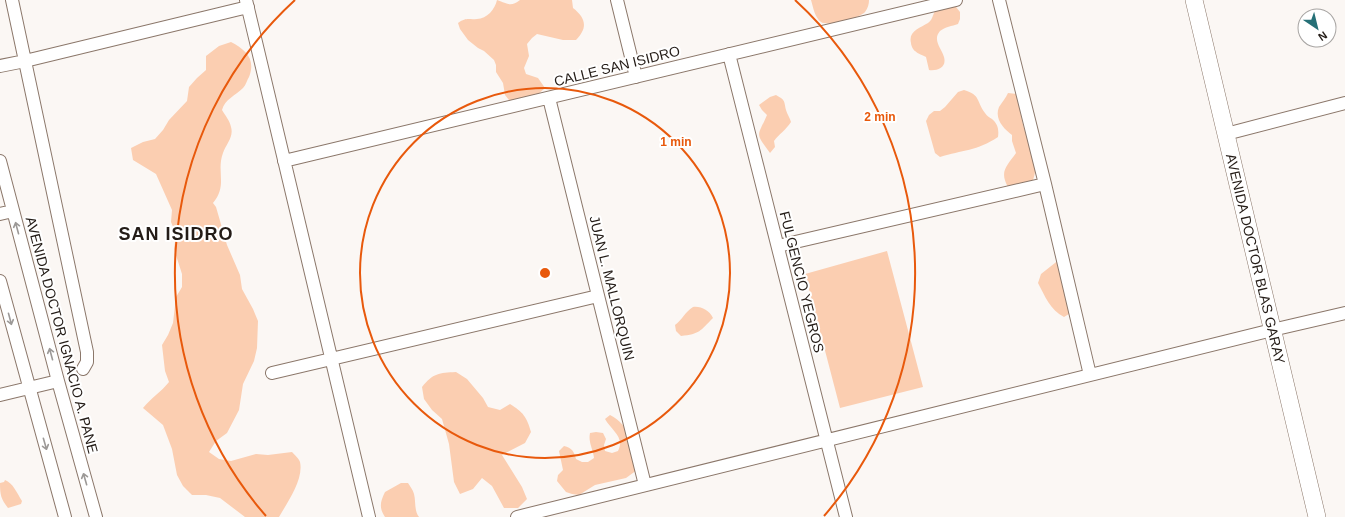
<svg xmlns="http://www.w3.org/2000/svg" width="1345" height="517" font-family="Arial,sans-serif">
  <rect width="100%" height="100%" fill="#fbf7f4"/>
  <!-- green -->
  <path fill="#fbceb1" d="M 497,0 C 508,4 511,7 520,0 L 572,0 L 573,8 C 586,18 588,28 576,40 L 563,40 L 537,34 L 532,38 L 527,44 L 529,56 L 524,68 L 526,74 L 538,78 L 545,88 L 535,97 L 516,102 L 509,100 L 505,95 L 503,83 L 496,72 L 496,65 L 494,60 L 484,51 L 478,48 L 468,40 L 460,29 L 458,23 C 467,17 468,20 477,19 C 487,19 495,9 497,0 Z
    M 811,0 L 869,0 C 869,4 868,8 865,12 C 860,18 828,27 821,22 C 815,18 813,7 811,0 Z
    M 950,4 L 956,7 L 960,12 L 960,19 L 958,24 C 952,26 945,27 940,31 C 932,40 942,49 944,57 C 947,68 937,71 929,70 L 926,57 C 923,55 918,54 915,51 C 913,50 911,45 911,43 C 908,31 920,28 928,23 C 934,19 932,12 938,8 C 941,6 947,5 950,4 Z
    M 231,42 C 246,50 256,59 249,77 C 247,80 246,85 243,88 C 235,96 225,99 222,110 C 225,115 230,121 231,127 C 234,137 226,144 223,153 C 216,172 228,185 213,203 L 216,207 L 227,245 L 240,275 L 242,289 L 253,309 L 258,321 L 257,348 L 254,361 L 243,384 L 239,410 L 227,433 L 216,441 L 209,452 L 219,459 L 231,461 L 256,454 L 268,455 L 292,452 C 295,455 299,459 300,462 C 304,479 287,503 279,517 L 245,517 L 220,498 L 206,495 L 192,495 L 183,486 L 177,475 L 172,449 L 163,425 L 143,408 C 151,398 161,392 169,382 L 165,371 L 162,345 L 168,335 L 173,323 L 176,297 L 182,287 L 182,274 L 174,249 L 176,234 L 171,222 L 172,210 L 156,174 L 133,160 L 131,148 L 143,142 L 155,139 L 163,130 L 169,120 L 187,101 L 189,87 L 197,78 L 206,70 L 206,56 L 219,46 Z
    M 964,90 C 981,95 976,101 985,113 C 987,116 989,117 992,119 C 998,124 999,130 998,137 C 977,151 962,150 940,157 L 935,153 L 926,121 L 929,115 L 934,111 L 940,111 L 945,107 L 958,92 Z
    M 1008,93 L 1017,94 C 1020,106 1021,120 1025,131 C 1030,149 1040,161 1033,180 L 1015,188 L 1008,187 C 999,171 1007,166 1016,153 L 1012,141 L 1012,135 C 1004,129 994,119 999,107 C 1002,102 1006,98 1008,93 Z
    M 776,95 C 785,100 784,100 786,110 C 787,114 790,118 791,122 C 786,130 779,134 774,141 L 775,147 L 770,153 C 755,132 757,138 767,115 L 762,110 L 759,105 L 770,97 Z
    M 887,251 L 923,387 L 840,408 L 805,274 Z
    M 1060,259 L 1071,310 L 1069,314 L 1064,317 C 1050,310 1045,296 1038,283 L 1041,274 Z
    M 693,307 C 701,306 709,310 713,318 C 700,331 700,334 681,336 L 676,331 L 675,325 C 682,320 685,312 693,307 Z
    M 456,372 L 467,379 L 483,398 L 488,407 L 500,410 L 510,404 C 523,412 527,417 531,432 L 525,443 L 502,455 L 522,487 L 527,499 L 518,508 L 504,508 L 492,486 L 482,478 L 473,489 L 460,494 L 454,482 L 449,444 L 442,419 L 432,410 L 424,399 L 422,387 C 433,373 439,373 456,372 Z
    M 610,415 C 630,424 634,450 637,470 L 626,478 L 595,485 L 579,495 L 572,494 L 566,492 L 557,481 L 558,475 L 563,470 L 559,451 L 564,446 C 572,448 574,451 576,459 L 582,462 L 588,462 L 594,458 C 593,449 588,442 590,433 L 596,432 L 603,433 L 606,439 L 604,445 L 605,451 L 612,453 L 618,451 C 625,437 612,431 605,419 Z
    M 5,480 C 13,483 17,493 22,501 L 21,504 L 8,508 C 1,499 0,495 0,483 L 4,482 Z
    M 401,483 L 408,483 C 410,486 413,490 414,494 C 416,501 414,511 419,517 L 385,517 C 379,508 380,502 385,492 Z"/>
  <g fill="none" stroke-linecap="round" stroke-linejoin="round">
    <!-- street casing -->
    <g stroke="#8b776a" stroke-width="14">
      <path id="street" d="M 12,0 L 87,352 L 87,362 L 83,369
        M 246,0 L 369,517
        M 617,0 L 636,77
        M 999,0 L 1045,184 L 1090,375
        M 729,54 L 846,517
        M 0,66 L 25,61 L 248,7
        M 549,98 L 645,485
        M 1226,134 L 1345,103
        M 0,161 L 58,381 L 96,517
        M 284,161 L 956,0
        M 0,214 L 13,211
        M 778,246 L 1045,184
        M 0,281 L 65,517
        M 272,373 L 598,296
        M 0,395 L 58,381
        M 517,517 L 1272,330 L 1345,313"/>
    </g>
    <!-- secondary casing -->
    <g stroke="#8b776a" stroke-width="18">
      <g id="secondary">
        <path id="s1" d="M 1194,0 L 1317,517"/>
      </g>
    </g>
    <!-- street -->
    <use href="#street" stroke="#fff" stroke-width="12"/>
    <!-- secondary -->
    <use href="#secondary" stroke="#fff" stroke-width="17"/>
  </g>
  <!-- one-way arrows -->
  <defs><path id="oneway-shaft" d="M-6 0H5M1.5-3L5.5 0L1.5 3" fill="none" stroke-width="1.6" stroke-linecap="round" stroke-linejoin="round"/></defs>
  <g stroke="#9c9997">
    <use href="#oneway-shaft" transform="translate(17 228) rotate(-105)"/>
    <use href="#oneway-shaft" transform="translate(10 319) rotate(75)"/>
    <use href="#oneway-shaft" transform="translate(51 354) rotate(-105)"/>
    <use href="#oneway-shaft" transform="translate(45 444) rotate(74)"/>
    <use href="#oneway-shaft" transform="translate(85 479) rotate(-106)"/>
  </g>
  <!-- distance rings -->
  <g fill="none" stroke="#e8590c" stroke-width="2">
    <circle cx="545" cy="273" r="185"/>
    <path d="M266 516A370 370 0 0 1 295 0M795 0A370 370 0 0 1 824 516"/>
  </g>
  <g text-anchor="middle" dominant-baseline="central" stroke-width="4" stroke-linejoin="round" paint-order="stroke">
    <!-- street labels -->
    <g font-size="14" fill="#241c17" stroke="#fff">
      <text transform="translate(617 66) rotate(-14)">CALLE SAN ISIDRO</text>
      <text stroke="none"><textPath href="#s1" startOffset="266">AVENIDA DOCTOR BLAS GARAY</textPath></text>
      <text transform="translate(802 282) rotate(76)">FULGENCIO YEGROS</text>
      <text transform="translate(612 288) rotate(76)">JUAN L. MALLORQUIN</text>
      <text transform="translate(62 335) rotate(75)">AVENIDA DOCTOR IGNACIO A. PANE</text>
    </g>
    <!-- district labels -->
    <g font-size="18" font-weight="bold" letter-spacing="1" fill="#241c17" stroke="#fff">
      <text x="176" y="234">SAN ISIDRO</text>
    </g>
  </g>
  <circle cx="545" cy="273" r="6" fill="#e8590c" stroke="#fff" stroke-width="2"/>
  <g font-size="12" text-anchor="middle" font-weight="bold" fill="#e8590c" stroke="#fff" stroke-width="4" stroke-linejoin="round" paint-order="stroke">
    <text x="880" y="121">2 min</text>
    <text x="676" y="146">1 min</text>
  </g>
  <!-- north arrow -->
  <g transform="translate(1317 28) rotate(145)"><circle r="19" fill="#ffffff" stroke="#a7a4a2"/>
  <path d="M0-3L7 15L0 10L-7 15Z" fill="#267077"/>
  <text y="-6" font-size="11" font-weight="bold" text-anchor="middle" fill="#241c17">N</text>
  </g>
</svg>
